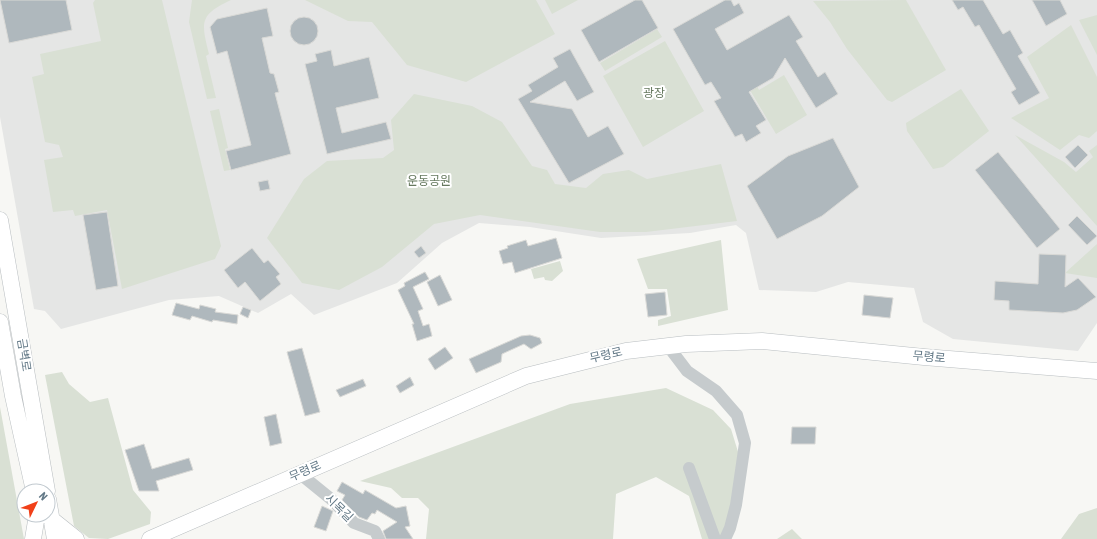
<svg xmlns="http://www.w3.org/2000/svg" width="1097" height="539" font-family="'Asap Condensed','Noto Sans KR',sans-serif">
  <rect width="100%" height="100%" fill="#f7f7f4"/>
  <!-- built -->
  <path fill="#e5e6e5" d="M 0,0 L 1097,0 L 1097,323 L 1078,351 L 953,339 L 923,322 L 914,288 L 848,282 L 816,292 L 759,290 L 746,233 L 736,225 L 690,233 L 601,238 L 530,227 L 479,223 L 442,243 L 397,283 L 314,315 L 291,294 L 258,313 L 219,296 L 169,300 L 61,329 L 45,311 L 34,309 L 0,117 Z"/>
  <!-- green -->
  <path fill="#d9e0d4" d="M 95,0 L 162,0 L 221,246 L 215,259 L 122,289 L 107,210 L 75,216 L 73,210 L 53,212 L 44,160 L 63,157 L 59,145 L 45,142 L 32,77 L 44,74 L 40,54 L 101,41 L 93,3 Z
    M 192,0 L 231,0 C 199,15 201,22 209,54 L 206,56 L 216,98 L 207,99 L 189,22 Z
    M 305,0 L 536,0 L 555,34 L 466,82 L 407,65 L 372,22 L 348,21 Z
    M 545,0 L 578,0 L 552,14 Z
    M 906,0 L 946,70 L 892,102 L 887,100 L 847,49 L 830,22 L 813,1 Z
    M 1097,15 L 1097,55 L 1079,20 Z
    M 1071,25 L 1097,77 L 1097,131 L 1089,138 L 1079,135 L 1060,150 L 1011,118 L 1049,98 L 1027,57 Z
    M 657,29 L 662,37 L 605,71 L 600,63 Z
    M 665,41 L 704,111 L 643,147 L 603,76 Z
    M 745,66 L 759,90 L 784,75 L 807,115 L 776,134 L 738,70 Z
    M 961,89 L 989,131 L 943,167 L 933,169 L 907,131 L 906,123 Z
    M 414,94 L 472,106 L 502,122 L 532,166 L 547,170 L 555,184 L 586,188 L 603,174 L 629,170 L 647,179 L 721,164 L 737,221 L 646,232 L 600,232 L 480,215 L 434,224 L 382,267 L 339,290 L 302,283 L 267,238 L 304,179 L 327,161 L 383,158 L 394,150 L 391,120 Z
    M 219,109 L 228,148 L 225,149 L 230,170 L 224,171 L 210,111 Z
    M 1015,135 L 1064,162 L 1076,172 L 1093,157 L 1089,151 L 1097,145 L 1097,226 Z
    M 721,240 L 728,310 L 658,326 L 658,320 L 671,316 L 667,289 L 648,289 L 637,259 Z
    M 1097,244 L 1097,278 L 1065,273 Z
    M 560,261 L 563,271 L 552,281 L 545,280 L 544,277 L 534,279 L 531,269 Z
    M 62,372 L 69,384 L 90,402 L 108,398 L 133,490 L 151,512 L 150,524 L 108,539 L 89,538 L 74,526 L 45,375 Z
    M 666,388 L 713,410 L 731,429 L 739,455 L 727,530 L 722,539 L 702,539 L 689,496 L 656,477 L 616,494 L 613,539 L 426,539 L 429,509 L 418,498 L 402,498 L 391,488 L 360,481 L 570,404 Z
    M 0,407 L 24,539 L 0,539 Z
    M 1097,508 L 1097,539 L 1061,539 L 1079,514 Z
    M 792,529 L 802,539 L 777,539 Z"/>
  <!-- building -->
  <path fill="#afb8bd" stroke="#d9d9d6" d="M 0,0 L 66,0 L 72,30 L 9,43 Z
    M 635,0 L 642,0 L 658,28 L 599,62 L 581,30 Z
    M 725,0 L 731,0 L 734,6 L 739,3 L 744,13 L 715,29 L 727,50 L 789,15 L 803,37 L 796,41 L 818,77 L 825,72 L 838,94 L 816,108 L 785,58 L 773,78 L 749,92 L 766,120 L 756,126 L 761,133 L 746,142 L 742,134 L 735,137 L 714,101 L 721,98 L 711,82 L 705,85 L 673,29 Z
    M 952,0 L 983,0 L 1003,34 L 1010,30 L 1023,53 L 1018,56 L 1040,93 L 1019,105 L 1011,92 L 1016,89 L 979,25 L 975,27 L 963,7 L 958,10 Z
    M 1032,0 L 1060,0 L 1067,14 L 1046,26 Z
    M 267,8 L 273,36 L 262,38 L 270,73 L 274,74 L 279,92 L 275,93 L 291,154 L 231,170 L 226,151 L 251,145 L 227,51 L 217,54 L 210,27 L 217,19 Z
    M290 31a14 14 0 1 1 28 0a14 14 0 1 1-28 0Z
    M 570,49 L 594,92 L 577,101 L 565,81 L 530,102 L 572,109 L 588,137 L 608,126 L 624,154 L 569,183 L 518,99 L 532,91 L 528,85 L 558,67 L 553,58 Z
    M 331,50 L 334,66 L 369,57 L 379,98 L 336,108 L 342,133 L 386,122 L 391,139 L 327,154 L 305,64 L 317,61 L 315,54 Z
    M 833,138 L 859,187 L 822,216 L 777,239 L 747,186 L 788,156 Z
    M 1078,145 L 1088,155 L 1075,168 L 1065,157 Z
    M 998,152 L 1060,229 L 1037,248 L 975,170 Z
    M 268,180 L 270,189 L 260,191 L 258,182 Z
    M 107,212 L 118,286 L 96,290 L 83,215 Z
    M 1077,216 L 1097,236 L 1087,245 L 1068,225 Z
    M 556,238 L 562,258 L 515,273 L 512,262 L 503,264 L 499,251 L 508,248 L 507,246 L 526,240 L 528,246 Z
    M 421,246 L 426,253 L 419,258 L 414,252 Z
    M 252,248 L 264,263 L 268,260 L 280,274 L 276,277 L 281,284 L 260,301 L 245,282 L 238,288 L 224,270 Z
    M 1039,254 L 1066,255 L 1065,287 L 1078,278 L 1096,297 L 1077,310 L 1063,313 L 1009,310 L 1009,301 L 994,300 L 995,281 L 1038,284 Z
    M 425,272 L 429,279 L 413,287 L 423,309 L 418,311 L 423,326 L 429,324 L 432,336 L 417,341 L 412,324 L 414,324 L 398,290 L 405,286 L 404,283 Z
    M 440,275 L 452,300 L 438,306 L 427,282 Z
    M 665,292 L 667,315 L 648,317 L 645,294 Z
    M 864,295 L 893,298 L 890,318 L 862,315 Z
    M 176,303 L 199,309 L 200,305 L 216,309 L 215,312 L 238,315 L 237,324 L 213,320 L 212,322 L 192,316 L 190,320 L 172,315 Z
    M 243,307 L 251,310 L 248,318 L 240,314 Z
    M 530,335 L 540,338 L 542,343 L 531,349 L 524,344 L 502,354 L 501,362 L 476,373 L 469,359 L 521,336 Z
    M 445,347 L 453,358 L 435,370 L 428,359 Z
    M 302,348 L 320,412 L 305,416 L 287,352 Z
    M 410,377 L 414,385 L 400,393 L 396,386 Z
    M 363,379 L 366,386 L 340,397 L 336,390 Z
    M 276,414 L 282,443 L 270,446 L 264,417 Z
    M 792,427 L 816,427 L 815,444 L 791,444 Z
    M 144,444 L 152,469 L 189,458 L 193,470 L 156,481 L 159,491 L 139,491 L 125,450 Z
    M 342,482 L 363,494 L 365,490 L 396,508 L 406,506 L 410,526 L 405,527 L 413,539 L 386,539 L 383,531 L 397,522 L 377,510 L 375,514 L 372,513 L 367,520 L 359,517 L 342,500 L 345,495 L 337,491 Z
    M 322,506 L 333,511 L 326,531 L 314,527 Z"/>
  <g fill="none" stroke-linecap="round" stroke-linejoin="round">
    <!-- major casing -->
    <g stroke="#b9bec1" stroke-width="17">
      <path id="major" d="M 0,220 L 47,491
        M 0,322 L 13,396 L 34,491
        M 48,499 L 55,539
        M 51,519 L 76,539
        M 33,539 L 37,515
        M 150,539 L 526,376 L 626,351 L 686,344 L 762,341 L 924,357 L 1097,371"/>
    </g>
    <!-- minor -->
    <path stroke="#c6cbcd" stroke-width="12" d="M 668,346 L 687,371 L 716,391 L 737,415 L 745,443 L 736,505 L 730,528 L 725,539
      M 689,468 L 715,539
      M 299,473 L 331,499 L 354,523 L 375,531 L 379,539"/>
    <!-- major -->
    <use href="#major" stroke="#fff" stroke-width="16"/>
  </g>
  <g text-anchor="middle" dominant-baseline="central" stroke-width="4" stroke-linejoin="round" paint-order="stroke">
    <!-- park labels -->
    <g font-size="12" fill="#66795f" stroke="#fff">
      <text x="654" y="93">광장</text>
      <text x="429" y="181">운동공원</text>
    </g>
    <!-- street labels -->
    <g font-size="12" fill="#637987" stroke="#fff">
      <text transform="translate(24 355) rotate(81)">금벽로</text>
      <text transform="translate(606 355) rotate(-13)">무령로</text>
      <text transform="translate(929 357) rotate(5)">무령로</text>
      <text transform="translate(305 471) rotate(-23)">무령로</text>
      <text transform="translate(339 508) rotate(44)">시목길</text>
    </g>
  </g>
  <!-- north arrow -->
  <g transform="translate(36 503) rotate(47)"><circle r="19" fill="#ffffff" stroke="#c1c9cf"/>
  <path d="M0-3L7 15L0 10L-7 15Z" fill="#f14019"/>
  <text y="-6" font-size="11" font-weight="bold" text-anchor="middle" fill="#637987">N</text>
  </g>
</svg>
